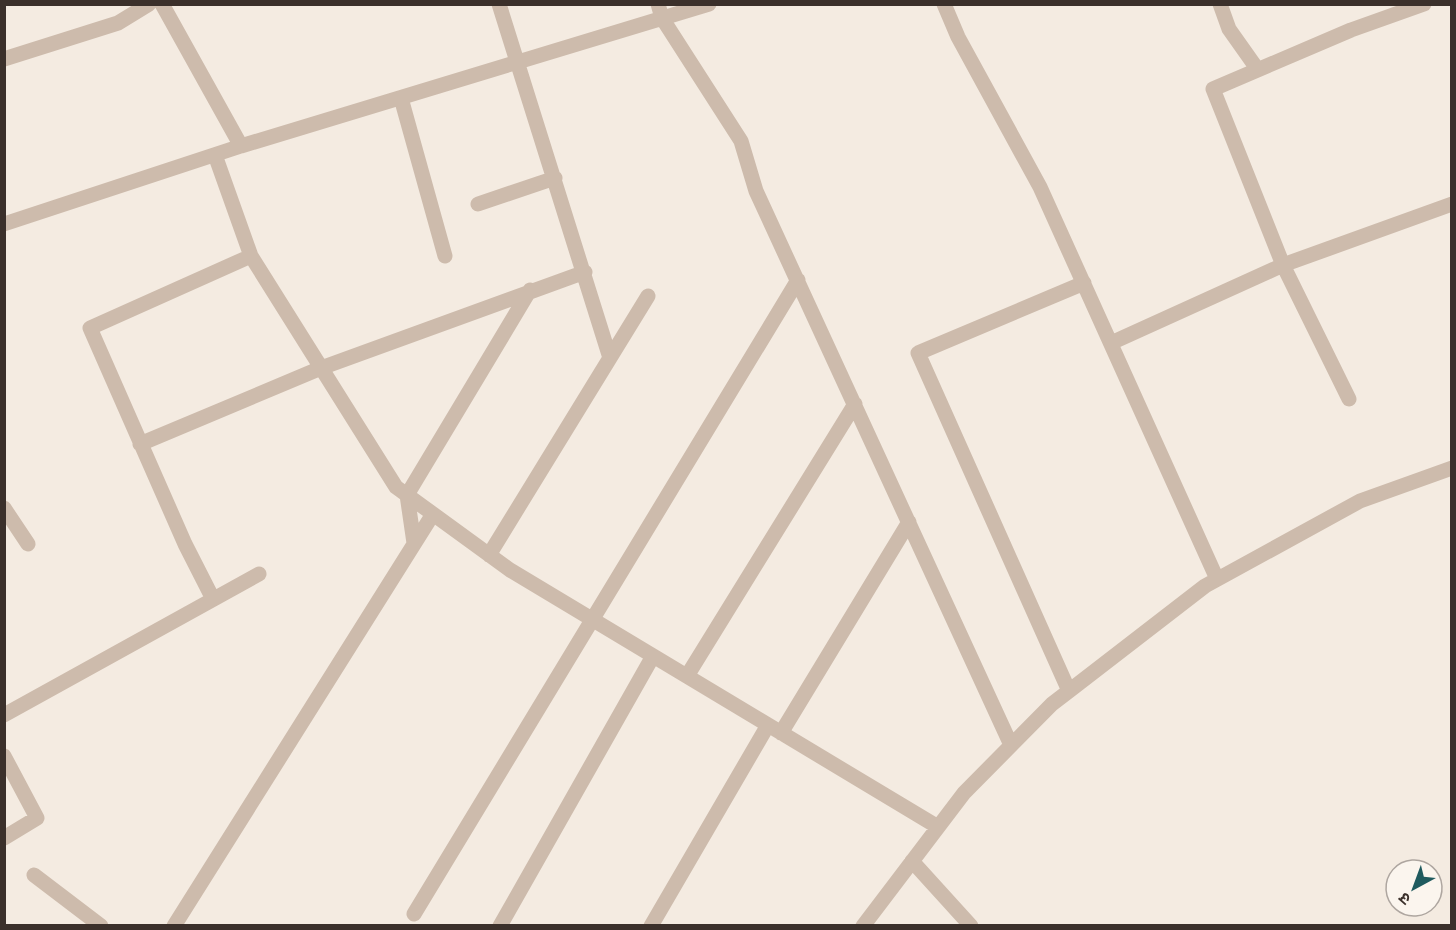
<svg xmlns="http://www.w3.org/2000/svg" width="1456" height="930" font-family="'IBM Plex Sans','Noto Sans Devanagari',sans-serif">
  <rect width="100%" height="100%" fill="#f4ebe1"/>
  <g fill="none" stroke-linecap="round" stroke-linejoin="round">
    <!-- minor -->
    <path stroke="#cdbbac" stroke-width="15" d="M 162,4 L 241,146
      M 499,4 L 610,358
      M 658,4 L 662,18 L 741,141 L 756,191 L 1011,745
      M 944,4 L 958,37 L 1040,187 L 1217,579
      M 1220,4 L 1229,29 L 1258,70
      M 4,59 L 118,23 L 149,4
      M 401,98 L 445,256
      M 215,155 L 251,256 L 396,487 L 510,570 L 938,827
      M 478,204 L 555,178
      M 4,224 L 241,146 L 709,4
      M 1111,343 L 1283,265 L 1452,204
      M 1349,399 L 1283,265 L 1213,89 L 1351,30 L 1424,4
      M 140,444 L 321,368 L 585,272
      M 4,508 L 28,544
      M 414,543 L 407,495 L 530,290
      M 489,555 L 648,296
      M 213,599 L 185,544 L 90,328 L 251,256
      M 687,676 L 855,404
      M 1069,691 L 918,353 L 1084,283
      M 4,715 L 259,574
      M 781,733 L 909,522
      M 4,756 L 37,818 L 4,838
      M 912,861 L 971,926
      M 34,875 L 101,926
      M 414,914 L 798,280
      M 174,926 L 433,514
      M 500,926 L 653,656
      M 651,926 L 768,725
      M 863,926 L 964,793 L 1052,704 L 1069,691 L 1205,586 L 1360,501 L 1452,468"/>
  </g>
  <!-- border -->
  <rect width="1456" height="930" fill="none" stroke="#3b302b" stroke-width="12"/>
  <!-- north arrow -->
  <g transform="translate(1414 888) rotate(221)"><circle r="28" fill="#fbf5ee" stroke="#aea6a0" stroke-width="1.5"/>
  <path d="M0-4.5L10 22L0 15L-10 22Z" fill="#1f5a5e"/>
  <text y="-9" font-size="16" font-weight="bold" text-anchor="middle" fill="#3b302b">उ</text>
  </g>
</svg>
